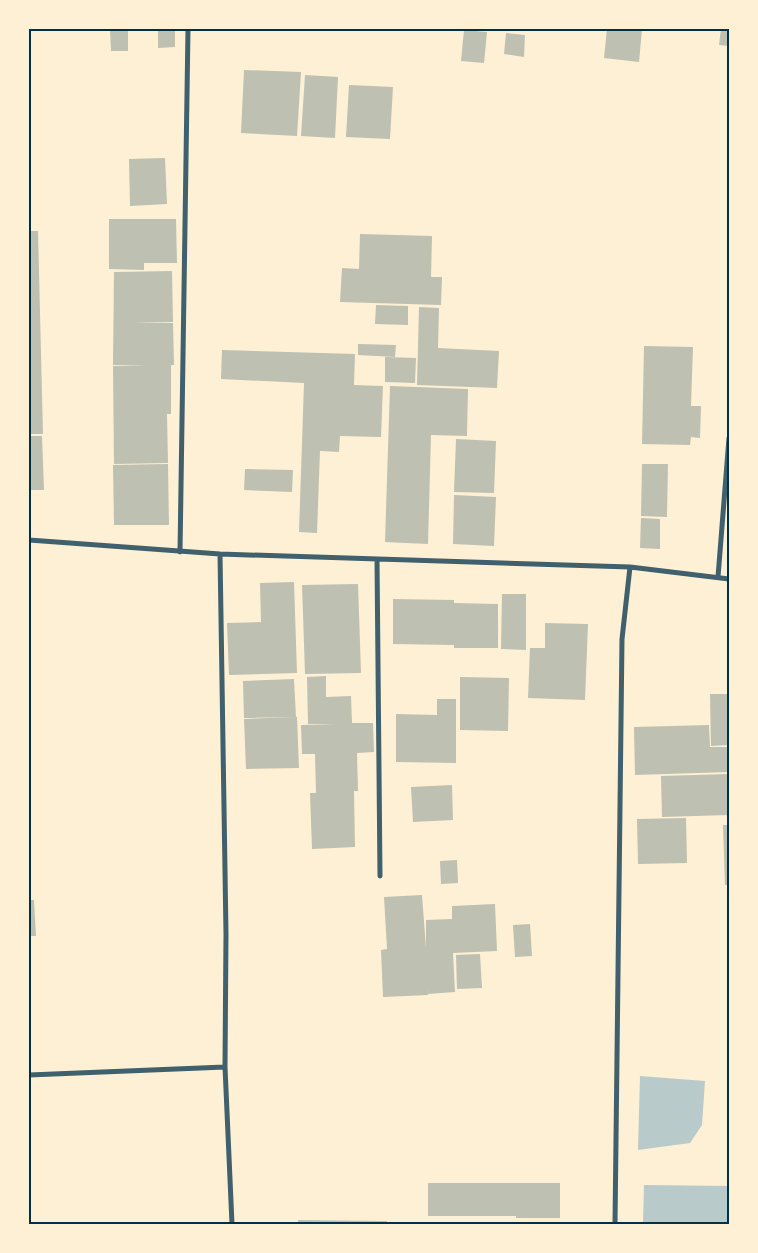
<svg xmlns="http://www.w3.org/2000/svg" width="758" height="1253" font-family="Barlow,sans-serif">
  <rect width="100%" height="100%" fill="#fdf0d5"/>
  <!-- green -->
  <path fill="#b9caca" d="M 640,1076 L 705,1081 L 702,1125 L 690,1143 L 638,1150 Z
    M 644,1185 L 729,1186 L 729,1224 L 643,1224 Z"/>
  <!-- building -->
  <path fill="#bec0b2" d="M 110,29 L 128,29 L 128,51 L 111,51 Z
    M 158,29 L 175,29 L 175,47 L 158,48 Z
    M 607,29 L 642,29 L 639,62 L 604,58 Z
    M 721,29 L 729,29 L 729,46 L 719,45 Z
    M 464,30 L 487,32 L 484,63 L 461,61 Z
    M 506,33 L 525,35 L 524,57 L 504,54 Z
    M 244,70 L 301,72 L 297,136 L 241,133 Z
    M 305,75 L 338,77 L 335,138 L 301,136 Z
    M 349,85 L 393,87 L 390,139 L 346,137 Z
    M 165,158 L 167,204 L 130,206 L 129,159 Z
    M 109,219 L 176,219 L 177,263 L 144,263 L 144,270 L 109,269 Z
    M 29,231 L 38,231 L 43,434 L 29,434 Z
    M 360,234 L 432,236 L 431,277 L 442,277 L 441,305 L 340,302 L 342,268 L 359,269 Z
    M 172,271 L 173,322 L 133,322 L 173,323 L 174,365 L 171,365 L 171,414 L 167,414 L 168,463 L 114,464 L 113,366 L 147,366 L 113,365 L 114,272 Z
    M 376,305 L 408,306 L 408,325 L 375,324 Z
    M 419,307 L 439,308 L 438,348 L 499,351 L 497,388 L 417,385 Z
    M 358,344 L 396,345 L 395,357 L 358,355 Z
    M 644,346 L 693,347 L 691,406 L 701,406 L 700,438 L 691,437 L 690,445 L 642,444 Z
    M 222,350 L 355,354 L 354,385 L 383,386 L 381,437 L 340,436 L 339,452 L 320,451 L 317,533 L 299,532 L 304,383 L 221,379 Z
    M 385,357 L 416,358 L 415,383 L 385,382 Z
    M 390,386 L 468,389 L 467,436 L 431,435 L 428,544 L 385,542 Z
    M 29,436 L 42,436 L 44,490 L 29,490 Z
    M 456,439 L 496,441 L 494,493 L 454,492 Z
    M 168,464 L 169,525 L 114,525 L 113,465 Z
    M 642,464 L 668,464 L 667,517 L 641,516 Z
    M 245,469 L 293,470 L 292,492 L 244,490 Z
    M 454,495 L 496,497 L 494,546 L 453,544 Z
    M 641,518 L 660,519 L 660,549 L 640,548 Z
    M 294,582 L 297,673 L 229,675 L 227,623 L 261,622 L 260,583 Z
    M 358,584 L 361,673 L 305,674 L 302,585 Z
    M 502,594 L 526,594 L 526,650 L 501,649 Z
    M 393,599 L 454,600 L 454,603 L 498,604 L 498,648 L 454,648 L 454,645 L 393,644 Z
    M 545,623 L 588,624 L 585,700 L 528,698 L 530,648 L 545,648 Z
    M 326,676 L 326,697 L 351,696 L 352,723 L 373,723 L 374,752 L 357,753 L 358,791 L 354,791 L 355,847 L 312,849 L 310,793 L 316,793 L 315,754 L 302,754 L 301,725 L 337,724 L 308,724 L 307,677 Z
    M 460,677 L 509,678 L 508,731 L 460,730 Z
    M 294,679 L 296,717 L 244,718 L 243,681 Z
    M 710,694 L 729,694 L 729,745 L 711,746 Z
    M 437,699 L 456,699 L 456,763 L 396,762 L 396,714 L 437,715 Z
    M 297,717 L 299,768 L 246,769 L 244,719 Z
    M 709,725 L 710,747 L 729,747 L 729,772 L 635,775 L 634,727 Z
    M 729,774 L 729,815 L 662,817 L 661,776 Z
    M 452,785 L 453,820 L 413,822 L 411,787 Z
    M 686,818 L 687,863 L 638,864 L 637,819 Z
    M 723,825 L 729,825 L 729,885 L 725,885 Z
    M 457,860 L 458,883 L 441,884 L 440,861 Z
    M 422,895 L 426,948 L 426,920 L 452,919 L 452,906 L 495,904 L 497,951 L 453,953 L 455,992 L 428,994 L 427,986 L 428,995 L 383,997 L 381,950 L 387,949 L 384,897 Z
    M 29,900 L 34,900 L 36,936 L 29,936 Z
    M 530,924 L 532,956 L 515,957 L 513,925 Z
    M 480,954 L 482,988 L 457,989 L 456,955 Z
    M 428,1183 L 560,1183 L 560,1218 L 516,1218 L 516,1216 L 428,1216 Z
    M 298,1220 L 387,1221 L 387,1224 L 298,1224 Z"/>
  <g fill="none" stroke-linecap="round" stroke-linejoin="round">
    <!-- minor -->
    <path stroke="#3f606c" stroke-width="5" d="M 29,540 L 220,554 L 630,567 L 729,579
      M 180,552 L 188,29
      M 220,554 L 226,934 L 225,1067 L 232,1224
      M 377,559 L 380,876
      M 718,577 L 729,438
      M 29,1075 L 225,1067
      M 615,1224 L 622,639 L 630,567"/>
  </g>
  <!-- border -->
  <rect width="758" height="1253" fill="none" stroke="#fdf0d5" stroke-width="60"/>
  <rect x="30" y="30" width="698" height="1193" fill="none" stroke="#003049" stroke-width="2"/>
</svg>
